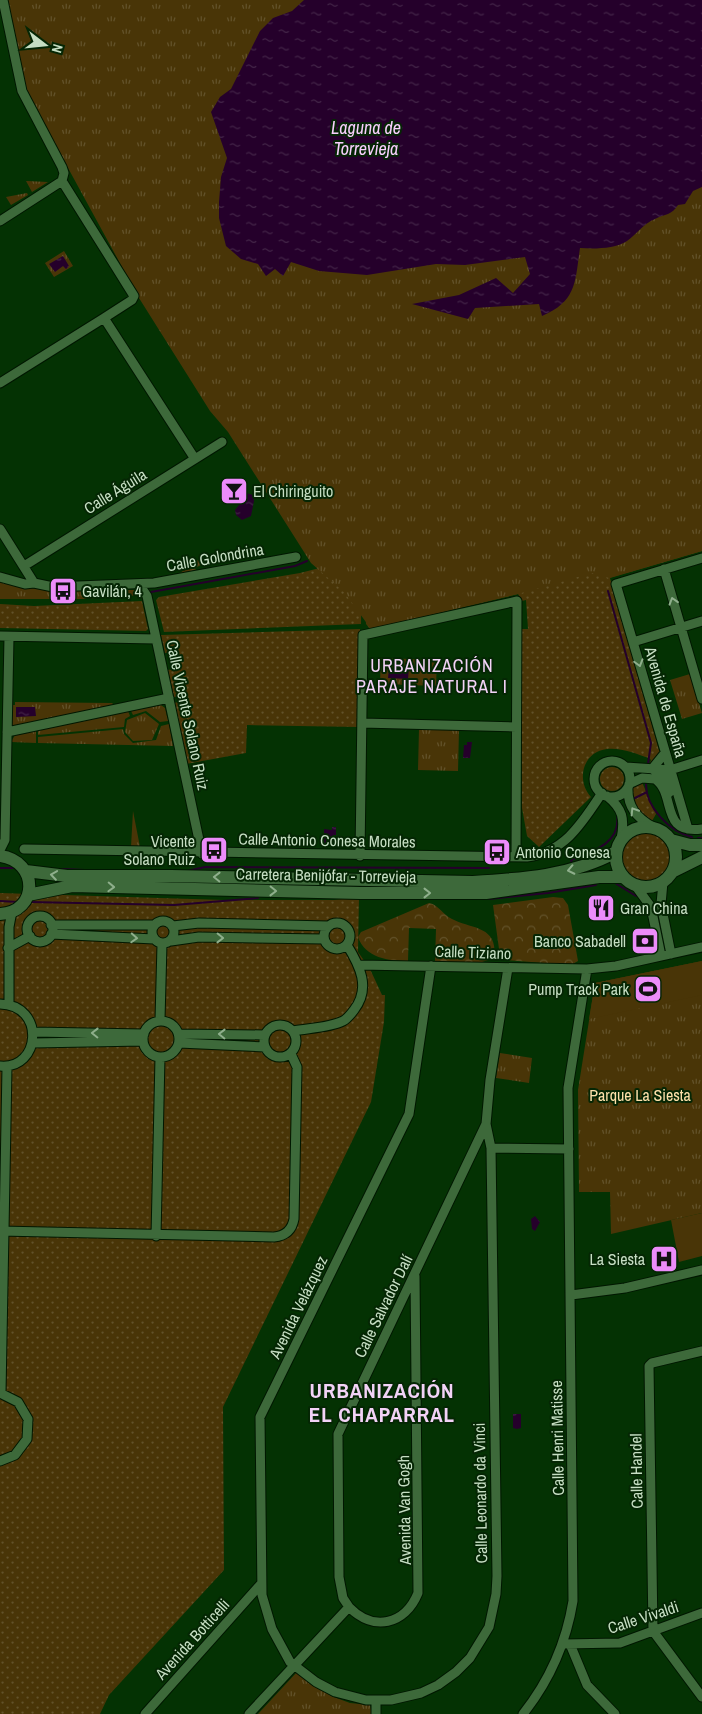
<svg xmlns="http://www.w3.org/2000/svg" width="702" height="1714" font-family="'Archivo Narrow',sans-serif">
  <defs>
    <pattern id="grass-dots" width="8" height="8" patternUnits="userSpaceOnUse" patternTransform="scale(1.25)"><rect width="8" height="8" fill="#493507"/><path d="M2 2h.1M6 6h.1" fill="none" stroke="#62522a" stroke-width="1.8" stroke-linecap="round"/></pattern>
    <pattern id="forest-crowns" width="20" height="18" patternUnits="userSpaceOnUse" patternTransform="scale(1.25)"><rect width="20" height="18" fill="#493507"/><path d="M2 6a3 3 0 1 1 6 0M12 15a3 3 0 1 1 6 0" fill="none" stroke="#62522a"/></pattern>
    <pattern id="park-tufts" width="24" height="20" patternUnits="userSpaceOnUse" patternTransform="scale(1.25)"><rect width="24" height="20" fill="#493507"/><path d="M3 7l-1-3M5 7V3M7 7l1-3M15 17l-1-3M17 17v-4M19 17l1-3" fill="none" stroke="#62522a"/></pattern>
    <pattern id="garden-furrows" width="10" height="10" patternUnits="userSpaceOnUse" patternTransform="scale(1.25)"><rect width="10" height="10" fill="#493507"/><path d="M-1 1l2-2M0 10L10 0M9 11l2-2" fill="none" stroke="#62522a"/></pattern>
    <pattern id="water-ripples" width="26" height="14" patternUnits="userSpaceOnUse" patternTransform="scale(1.25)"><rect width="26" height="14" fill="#25002b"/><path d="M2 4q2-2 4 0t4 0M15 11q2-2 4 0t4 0" fill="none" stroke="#432548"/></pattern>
  </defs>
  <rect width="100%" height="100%" fill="#043203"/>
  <!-- grass -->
  <path fill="url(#grass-dots)" d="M 702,551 L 610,578 L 660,754 L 649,766 L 651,760 L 649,758 C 637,754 620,747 607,749 C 582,752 576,781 591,797 L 539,847 L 527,836 L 522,808 L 522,629 L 528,629 L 526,600 L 522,601 L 518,594 L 370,629 L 366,624 L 363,559 Z
    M 359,558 L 362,560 L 361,624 L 164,632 L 156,600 L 159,597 L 300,573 Z
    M 142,601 L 148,629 L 146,631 L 0,628 L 0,604 L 34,606 Z
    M 360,629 L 358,727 L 247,725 L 246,753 L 186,764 L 173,703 L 179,702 L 177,697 L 174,697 L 168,670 L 173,669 L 170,653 L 165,653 L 161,635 Z
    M600 779a12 12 0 1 1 24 0a12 12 0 1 1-24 0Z
    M 641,780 L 656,814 L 652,821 L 640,815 L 630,794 L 634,785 Z
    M620 857a25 25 0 1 1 50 0a25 25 0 1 1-50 0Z
    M 0,893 L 224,900 L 334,900 L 359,897 L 358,952 L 370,969 L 382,995 L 385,995 L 384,1022 L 371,1102 L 223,1407 L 224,1570 L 109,1695 L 100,1714 L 0,1714 Z"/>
  <!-- forest -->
  <path fill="url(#forest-crowns)" d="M 553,897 L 563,898 L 568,905 L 578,961 L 571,965 L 505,960 L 499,949 L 493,905 Z
    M 429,903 C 439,905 443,915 452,919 C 470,929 499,925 494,958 L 479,963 L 435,962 L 436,929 L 409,928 L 408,961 C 389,961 365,958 358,937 L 361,932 Z"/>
  <!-- park -->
  <path fill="url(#park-tufts)" d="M 7,0 L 702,0 L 702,551 L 609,578 L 592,573 L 518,594 L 371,629 L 344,592 L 311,563 L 228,432 L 210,411 L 139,298 L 26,91 Z
    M 26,181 L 27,181 L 48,182 L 32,192 Z
    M 27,193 L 28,195 L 11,205 L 6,197 Z
    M 64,251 L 73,266 L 54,277 L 45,263 Z
    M 0,581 L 28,588 L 52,590 L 134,590 L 141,595 L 84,599 L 0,599 Z
    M 381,658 L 437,660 L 436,686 L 380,684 Z
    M 690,674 L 702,713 L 682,719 L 670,680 Z
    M 15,702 L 112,703 L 114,705 L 11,727 L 10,705 L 15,705 Z
    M 161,705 L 165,708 L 168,721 L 160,722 L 146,711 L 133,715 L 131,711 Z
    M 128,711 L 130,716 L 125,719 L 124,727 L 38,735 L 38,730 Z
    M 145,713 L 159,724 L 152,740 L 133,741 L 125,732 L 127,720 Z
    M 169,724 L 173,746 L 38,743 L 38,737 L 123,729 L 124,734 L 133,743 L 156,740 L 161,726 Z
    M 419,729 L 459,730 L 458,771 L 418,770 Z
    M 36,730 L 36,743 L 11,742 L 15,735 Z
    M 133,811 L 140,847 L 131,847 Z
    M 702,961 L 702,1213 L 611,1234 L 610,1192 L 579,1192 L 578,1090 L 595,983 Z
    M 500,1053 L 532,1058 L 529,1083 L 496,1078 Z
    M 297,1672 L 331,1696 L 350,1703 L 370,1705 L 372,1714 L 258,1714 Z"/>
  <!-- garden -->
  <path fill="url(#garden-furrows)" d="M 198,560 L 201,565 L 195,568 L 196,570 L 180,573 Z"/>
  <!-- pitch -->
  <path fill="#493507" d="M 702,961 L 702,995 L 589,1019 L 595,983 Z
    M 702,1213 L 702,1256 L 679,1262 L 671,1220 Z"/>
  <!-- water -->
  <path fill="url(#water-ripples)" d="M 304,0 L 702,0 L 702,187 L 693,191 L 685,204 L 678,205 C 672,215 665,214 655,219 C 643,224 637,234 627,241 C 615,249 594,249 580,248 C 575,282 577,301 542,316 L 539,304 L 475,308 L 468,319 L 412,304 L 459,295 L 496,278 L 513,293 L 530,274 L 525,257 L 465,265 L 436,264 L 367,275 L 319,271 L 291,262 L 283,276 L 275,269 L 266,276 L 258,264 L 241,259 L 226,246 L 219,218 L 219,202 L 221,177 L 227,158 L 211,112 L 220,97 L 231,89 L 260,31 L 273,18 L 292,11 Z
    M 63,256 L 69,266 L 66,269 L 63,266 L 55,272 L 49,264 Z
    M 246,493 L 253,495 L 254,501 L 251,516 L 242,520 L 236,515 L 235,510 L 239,505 L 233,501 L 235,498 L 240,498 Z
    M 389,668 L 409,668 L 408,679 L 388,678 Z
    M 16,707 L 35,707 L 36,716 L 16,717 Z
    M 467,742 L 472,742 L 470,758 L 463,758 L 464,745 L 467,745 Z
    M 332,827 L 336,827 L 336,835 L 333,835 L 332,846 L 324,846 L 324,829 L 332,830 Z
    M 535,1216 L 540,1222 L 535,1231 L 532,1229 L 531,1219 Z
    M 513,1414 L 521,1414 L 521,1428 L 517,1429 L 513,1428 Z"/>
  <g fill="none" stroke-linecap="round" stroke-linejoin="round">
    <!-- stream -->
    <path stroke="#25002b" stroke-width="2" d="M 608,591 L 651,743 L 648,764
      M 151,592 L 295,566 L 307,561
      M 646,783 C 645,807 670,832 692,837
      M 633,799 L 647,792
      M 698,838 L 702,838
      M 572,863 L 571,860 C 591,852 621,844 617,816
      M 0,868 L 15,868
      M 62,869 L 85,870
      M 187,871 L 205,867 L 489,868
      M 615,883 L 636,896
      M 489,899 L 548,893 L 596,885
      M 0,901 L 18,902
      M 30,902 L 174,905 L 258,898"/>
    <!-- minor casing -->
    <g stroke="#001700" stroke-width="11">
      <path id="minor" d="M 3,0 L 22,91 L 62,167 L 64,173 L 62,181 L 134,296 L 132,300 L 104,318 L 195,459
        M 0,221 L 62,181
        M 0,383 L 104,318
        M 0,529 L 34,583
        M 24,566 L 222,442
        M 664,569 L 702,699
        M 0,577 L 25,584 L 34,583
        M 34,583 L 53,587 L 154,583 L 296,557
        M 139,584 L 147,596 L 202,854
        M 0,636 L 156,639
        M 633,642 L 702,621
        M 362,723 L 516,727
        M 7,732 L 169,698
        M 665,753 L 652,769 L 665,777 L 669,793
        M594 779a18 18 0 1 1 36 0a18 18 0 1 1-36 0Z
        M 626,767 L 670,770 L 702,760
        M 629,784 L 642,778 L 655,779 C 677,794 659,835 702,829
        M 628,787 C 627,807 637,818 653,827
        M 607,796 C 623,809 625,819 621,839
        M 688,829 L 616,584 L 702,558
        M 24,849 L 527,857 C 565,852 582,823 602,793
        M 0,850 L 5,840 L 9,637
        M 360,856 L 363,635 L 517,601 L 516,857
        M 663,882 L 661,904 L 671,954
        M 635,885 L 651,907 L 661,956
        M27 929a13 13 0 1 1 26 0a13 13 0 1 1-26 0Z
        M152 932a11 11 0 1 1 22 0a11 11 0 1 1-22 0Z
        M324 936a13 13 0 1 1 26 0a13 13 0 1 1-26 0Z
        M 51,925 L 154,925
        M 173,926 L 199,923 L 328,926
        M 51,934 L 154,939
        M 171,941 L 199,937 L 324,939
        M 8,948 L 30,936
        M 359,965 L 587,969 L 616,966 L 702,947
        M 431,966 L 409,1114 L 260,1417 L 262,1595 L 272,1629 L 290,1662 L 316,1682 L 335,1692 L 366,1700 L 391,1700 L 421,1693 L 438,1685 L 456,1672 L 470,1658 L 489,1627 L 496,1594 L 497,1576 L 491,1148 L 486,1124
        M 0,1004 C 46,1005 41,1070 0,1066
        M 9,1004 L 9,927 L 12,911
        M 160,1020 L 162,944
        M143 1039a18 18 0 1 1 36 0a18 18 0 1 1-36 0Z
        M264 1041a16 16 0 1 1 32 0a16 16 0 1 1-32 0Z
        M 293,1031 C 308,1028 329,1028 343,1021 C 347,1019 351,1014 354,1010 C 371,988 360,966 347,945
        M 33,1032 L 144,1034
        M 179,1034 L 265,1035
        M 33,1043 L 143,1041
        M 179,1043 L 265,1047
        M 491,1148 L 569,1149
        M 0,1231 L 274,1237 C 285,1236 292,1230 294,1219 L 297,1067 L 291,1054
        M 156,1236 L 160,1057
        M 571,1295 L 625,1288 L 702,1270
        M 702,1351 L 652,1363 L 649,1366 L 653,1631 L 702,1697
        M 0,1393 L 18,1402 L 28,1419 L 27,1439 L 15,1455 L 0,1461
        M 1,1393 L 7,1067
        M 349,1607 C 373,1632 405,1625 418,1593 L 415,1276
        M 563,1644 L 620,1643 L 702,1613
        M 570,1644 L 587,1685 L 615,1714
        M 376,1701 L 376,1714
        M 145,1714 L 261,1584
        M 249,1714 L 349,1607 L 343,1598 L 339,1577 L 338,1434 L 486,1124 L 490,1080 L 508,968
        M 523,1714 C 550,1680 566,1644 573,1601 L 568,1088 L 587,969"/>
    </g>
    <!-- secondary casing -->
    <g stroke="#001700" stroke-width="14">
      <path id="secondary" d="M616 857a30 30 0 1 1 60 0a30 30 0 1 1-60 0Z
        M 671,840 L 690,845 L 702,845
        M 0,856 C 39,861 39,912 0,914
        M 26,871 L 67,876 L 171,876 L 472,882 C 521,879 572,876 616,852
        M 672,872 L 702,857
        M 28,895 L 72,886 L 360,893 L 486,893 L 599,877 L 623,877"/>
    </g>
    <!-- minor -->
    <use href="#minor" stroke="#3d693a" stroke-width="9"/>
    <!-- secondary -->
    <use href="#secondary" stroke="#3d693a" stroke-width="12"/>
  </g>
  <!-- one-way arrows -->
  <defs><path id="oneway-chevron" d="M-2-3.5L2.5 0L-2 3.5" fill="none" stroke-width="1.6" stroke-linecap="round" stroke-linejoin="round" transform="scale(1.25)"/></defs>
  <g stroke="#8faf8c">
    <use href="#oneway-chevron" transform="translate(673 601) rotate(-107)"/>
    <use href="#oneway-chevron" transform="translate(639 663) rotate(74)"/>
    <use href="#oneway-chevron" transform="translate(634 811) rotate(-122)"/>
    <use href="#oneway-chevron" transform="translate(571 870) rotate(168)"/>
    <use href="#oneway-chevron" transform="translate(54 875) rotate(-172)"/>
    <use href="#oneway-chevron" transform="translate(217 877) rotate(-179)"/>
    <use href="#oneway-chevron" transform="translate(111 887) rotate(2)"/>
    <use href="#oneway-chevron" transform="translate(273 891) rotate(1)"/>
    <use href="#oneway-chevron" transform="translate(427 893)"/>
    <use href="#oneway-chevron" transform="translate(134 938) rotate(3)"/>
    <use href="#oneway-chevron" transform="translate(220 938) rotate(1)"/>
    <use href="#oneway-chevron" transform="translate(95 1033) rotate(-179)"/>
    <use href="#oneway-chevron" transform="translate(222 1034) rotate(-179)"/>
  </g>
  <!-- icons -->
  <defs>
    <g id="bar-square" transform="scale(1.4375)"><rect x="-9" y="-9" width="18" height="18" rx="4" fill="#ec8cfa" stroke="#052604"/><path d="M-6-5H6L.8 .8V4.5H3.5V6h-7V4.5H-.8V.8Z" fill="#111"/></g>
    <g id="bus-square" transform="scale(1.4375)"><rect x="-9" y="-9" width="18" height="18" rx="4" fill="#ec8cfa" stroke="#052604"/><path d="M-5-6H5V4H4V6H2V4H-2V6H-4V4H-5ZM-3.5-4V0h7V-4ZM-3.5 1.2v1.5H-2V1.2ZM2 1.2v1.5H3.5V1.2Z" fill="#111"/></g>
    <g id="restaurant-square" transform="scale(1.4375)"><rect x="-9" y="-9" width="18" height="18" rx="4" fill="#ec8cfa" stroke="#052604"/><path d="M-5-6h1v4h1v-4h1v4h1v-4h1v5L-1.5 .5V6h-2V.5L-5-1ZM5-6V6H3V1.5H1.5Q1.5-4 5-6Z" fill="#111"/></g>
    <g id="bank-square" transform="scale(1.4375)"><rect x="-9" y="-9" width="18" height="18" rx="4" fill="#ec8cfa" stroke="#052604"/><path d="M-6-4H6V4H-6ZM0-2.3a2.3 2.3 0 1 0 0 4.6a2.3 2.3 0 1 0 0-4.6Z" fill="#111"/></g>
    <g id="stadium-square" transform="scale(1.4375)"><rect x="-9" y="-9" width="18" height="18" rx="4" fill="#ec8cfa" stroke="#052604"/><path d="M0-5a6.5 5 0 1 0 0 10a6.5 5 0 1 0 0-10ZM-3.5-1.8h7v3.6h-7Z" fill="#111"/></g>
    <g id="hospital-square" transform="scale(1.4375)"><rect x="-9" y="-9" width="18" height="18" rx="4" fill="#ec8cfa" stroke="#052604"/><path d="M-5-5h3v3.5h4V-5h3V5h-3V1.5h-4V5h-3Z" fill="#111"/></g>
  </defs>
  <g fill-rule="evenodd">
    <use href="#bar-square" x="234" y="491"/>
    <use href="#bus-square" x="63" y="591"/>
    <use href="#bus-square" x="214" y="850"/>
    <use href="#bus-square" x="497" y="852"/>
    <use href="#restaurant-square" x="601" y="908"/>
    <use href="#bank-square" x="645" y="941"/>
    <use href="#stadium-square" x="648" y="989"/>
    <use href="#hospital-square" x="664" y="1259"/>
  </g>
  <g text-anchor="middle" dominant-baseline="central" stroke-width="4" stroke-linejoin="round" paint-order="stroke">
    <!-- street labels -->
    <g font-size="16" fill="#c6dec3" stroke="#052604">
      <text transform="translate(115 491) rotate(-32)">Calle Águila</text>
      <text transform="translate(215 557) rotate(-10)">Calle Golondrina</text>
      <text transform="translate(666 702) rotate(74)">Avenida de España</text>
      <text transform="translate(188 715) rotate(78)">Calle Vicente Solano Ruiz</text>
      <text transform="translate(327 840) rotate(1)">Calle Antonio Conesa Morales</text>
      <text transform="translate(326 875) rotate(1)">Carretera Benijófar - Torrevieja</text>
      <text transform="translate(473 952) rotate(2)">Calle Tiziano</text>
      <text transform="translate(383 1306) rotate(-64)">Calle Salvador Dalí</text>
      <text transform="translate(298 1307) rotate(-64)">Avenida Velázquez</text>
      <text transform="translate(557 1438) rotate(-91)">Calle Henri Matisse</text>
      <text transform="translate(636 1471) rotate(-91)">Calle Handel</text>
      <text transform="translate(480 1493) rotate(-91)">Calle Leonardo da Vinci</text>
      <text transform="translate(404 1510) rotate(-91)">Avenida Van Gogh</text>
      <text transform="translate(643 1617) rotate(-18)">Calle Vivaldi</text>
      <text transform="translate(192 1639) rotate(-48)">Avenida Botticelli</text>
    </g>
    <!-- poi labels -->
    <g font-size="16" fill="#c6dec3" stroke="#052604" text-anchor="start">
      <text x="253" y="491">El Chiringuito</text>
      <text x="82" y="591">Gavilán, 4</text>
      <text x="195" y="841" text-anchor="end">Vicente<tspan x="195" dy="18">Solano Ruiz</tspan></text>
      <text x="516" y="852">Antonio Conesa</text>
      <text x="620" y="908">Gran China</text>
      <text x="626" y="941" text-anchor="end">Banco Sabadell</text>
      <text x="629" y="989" text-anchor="end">Pump Track Park</text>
      <text x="645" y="1259" text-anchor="end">La Siesta</text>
    </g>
    <!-- park labels -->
    <g font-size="16" fill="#fee0aa" stroke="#052604">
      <text x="640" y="1095">Parque La Siesta</text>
    </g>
    <!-- water labels -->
    <g font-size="18" font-style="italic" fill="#f9cffe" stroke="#052604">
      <text x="366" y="127">Laguna de<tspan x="366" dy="21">Torrevieja</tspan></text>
    </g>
    <!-- neighbourhood labels -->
    <g font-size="18" letter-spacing="1" fill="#f3d3f7" stroke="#052604">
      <text x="432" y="665">URBANIZACIÓN<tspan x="432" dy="21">PARAJE NATURAL I</tspan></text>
    </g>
    <!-- district labels -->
    <g font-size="21" font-weight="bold" letter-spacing="1" fill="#f3d3f7" stroke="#052604">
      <text x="382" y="1390">URBANIZACIÓN<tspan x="382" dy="24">EL CHAPARRAL</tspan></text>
    </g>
  </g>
  <!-- north arrow -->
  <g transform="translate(45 45) rotate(106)" stroke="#052604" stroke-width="4" paint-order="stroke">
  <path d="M0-4L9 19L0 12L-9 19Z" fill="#c6dec3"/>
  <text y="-8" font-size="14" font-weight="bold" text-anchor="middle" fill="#c6dec3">N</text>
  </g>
</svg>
